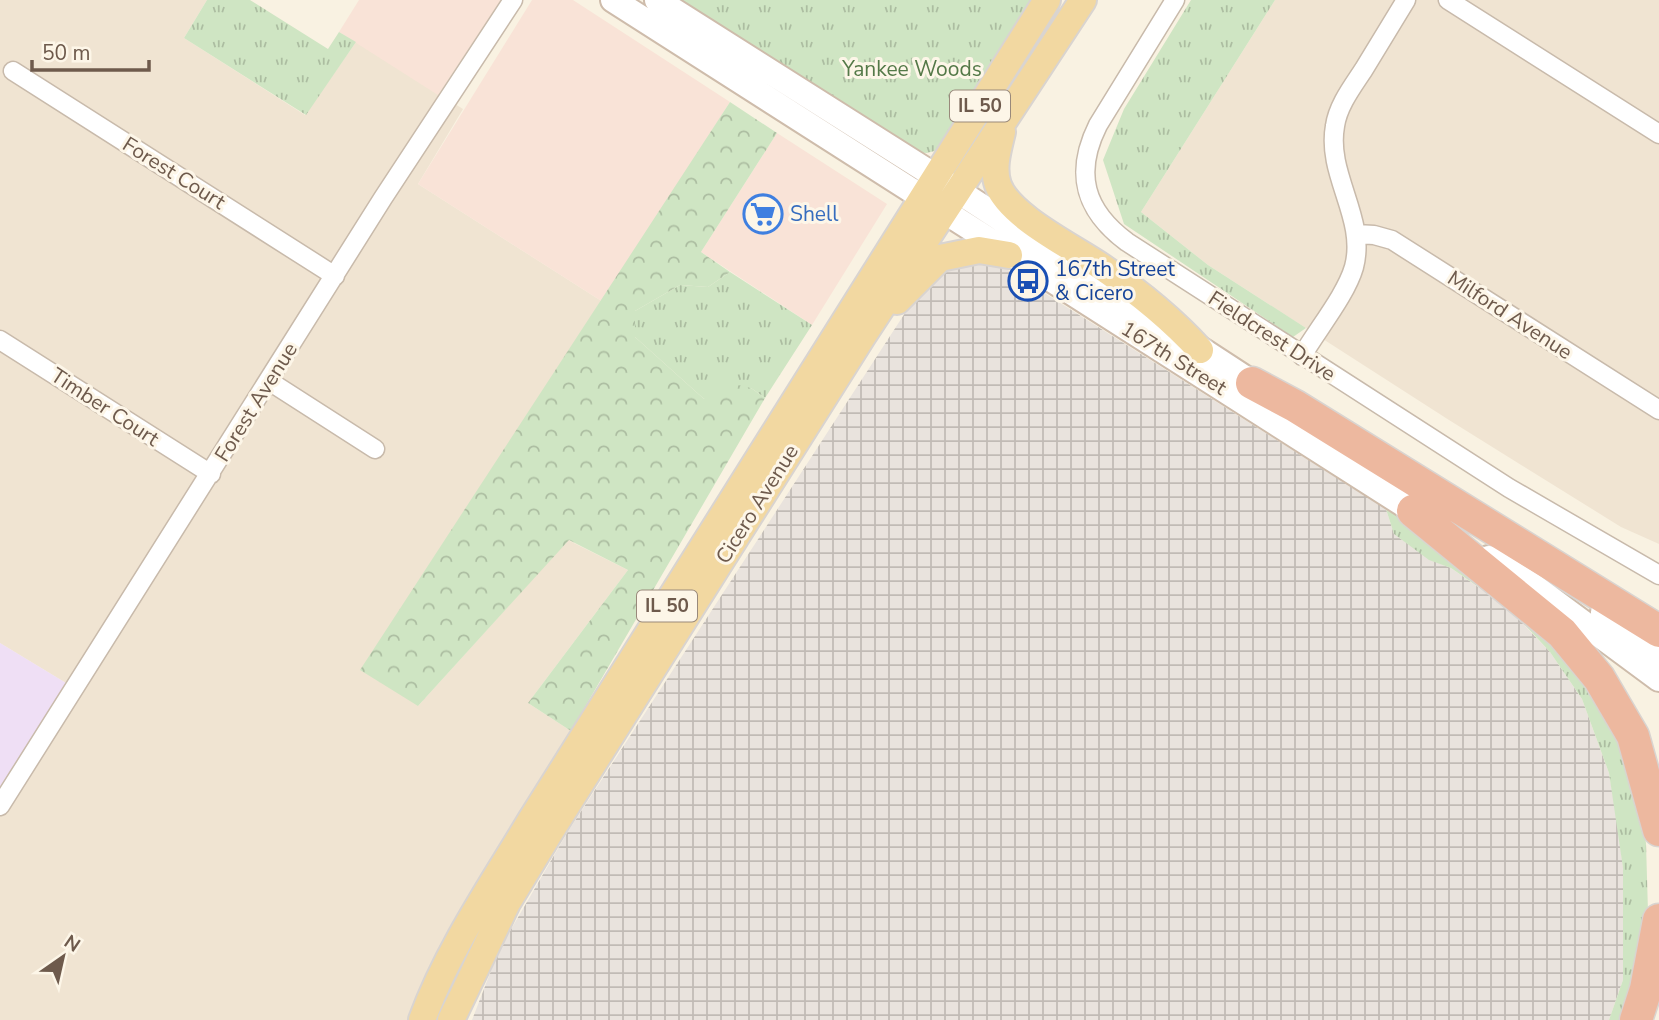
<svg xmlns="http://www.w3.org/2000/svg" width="1659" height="1020" font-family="'Nunito Sans',sans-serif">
  <defs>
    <pattern id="industrial-grid" width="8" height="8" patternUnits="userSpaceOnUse" patternTransform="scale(1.75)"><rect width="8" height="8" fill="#e9e3dd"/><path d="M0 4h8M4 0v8" fill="none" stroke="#c1bbb5"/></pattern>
    <pattern id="grass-tufts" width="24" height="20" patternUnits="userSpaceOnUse" patternTransform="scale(1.75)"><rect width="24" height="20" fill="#cfe5c3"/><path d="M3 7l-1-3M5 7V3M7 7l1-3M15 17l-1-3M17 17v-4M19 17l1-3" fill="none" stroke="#acbda1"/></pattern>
    <pattern id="forest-crowns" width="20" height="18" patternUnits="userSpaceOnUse" patternTransform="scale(1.75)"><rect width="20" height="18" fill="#cfe5c3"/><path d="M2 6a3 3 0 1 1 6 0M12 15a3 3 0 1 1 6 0" fill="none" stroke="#acbda1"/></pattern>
  </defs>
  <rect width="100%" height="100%" fill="#f9f2e2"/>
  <!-- residential -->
  <path fill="#f0e4d2" d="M 0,0 L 207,0 L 184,38 L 305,115 L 356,42 L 463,109 L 418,184 L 603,302 L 418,706 L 568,540 L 628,570 L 528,703 L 571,731 L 472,889 L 409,1020 L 0,1020 L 0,787 L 66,683 L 0,643 Z
    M 1275,0 L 1659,0 L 1659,544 L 1621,527 L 1449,420 L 1208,265 L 1141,212 Z"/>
  <!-- commercial -->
  <path fill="#f9e3d7" d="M 359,0 L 501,0 L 438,95 L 339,32 Z
    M 532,0 L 573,0 L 730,102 L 603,302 L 418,184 Z
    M 777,133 L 887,204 L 812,325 L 701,252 Z"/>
  <!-- industrial -->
  <path fill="url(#industrial-grid)" d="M 972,260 L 1000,265 L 1386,509 L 1394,534 L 1429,559 L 1451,568 L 1509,609 L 1550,652 L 1582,699 L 1609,773 L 1618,827 L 1623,868 L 1623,980 L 1609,1020 L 472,1020 L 499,950 L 567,833 L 918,293 L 942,266 Z"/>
  <!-- education -->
  <path fill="#efdff5" d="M 0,643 L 66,683 L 0,787 Z"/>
  <!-- grass -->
  <path fill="url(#grass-tufts)" d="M 207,0 L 250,0 L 328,49 L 339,32 L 356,42 L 306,115 L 184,38 Z
    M 676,0 L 1038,0 L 938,150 L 927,153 L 915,152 Z
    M 1191,0 L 1275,0 L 1141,212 L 1208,265 L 1306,328 L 1293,337 L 1124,224 L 1103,160 L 1124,109 Z
    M 730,272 L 812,325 L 765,398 L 751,388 L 704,399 L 635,337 L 635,311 L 680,285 L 708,287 Z
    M 1386,509 L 1418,529 L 1534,616 L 1609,718 L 1634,784 L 1646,843 L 1648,912 L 1624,1020 L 1609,1020 L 1623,980 L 1623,868 L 1609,773 L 1582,699 L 1550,652 L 1510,609 L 1451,568 L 1429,560 L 1394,534 Z"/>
  <!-- forest -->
  <path fill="url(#forest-crowns)" d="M 730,102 L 777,133 L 701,252 L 730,272 L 708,287 L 680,285 L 635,311 L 635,337 L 704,399 L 725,382 L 751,388 L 765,398 L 571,731 L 528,703 L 628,570 L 569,540 L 418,706 L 360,670 Z"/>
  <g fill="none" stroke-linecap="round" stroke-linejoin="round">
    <!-- street casing -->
    <g stroke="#c8baab" stroke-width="21">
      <path id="street" d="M 1175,0 L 1098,125 C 1074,173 1084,210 1127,242 L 1509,488 L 1659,575
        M 1448,0 L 1659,134
        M 13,71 L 335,276
        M 1356,234 L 1374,235 L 1392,240 L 1659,410
        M 0,340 L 211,474
        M 1302,356 C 1317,330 1346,295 1354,267 C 1367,218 1326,175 1335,126 C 1338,105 1353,86 1364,69 C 1378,46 1392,23 1406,0
        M 269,381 L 375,449
        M 0,806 L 383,198 L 513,0"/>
    </g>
    <!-- secondary casing -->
    <g stroke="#cebcab" stroke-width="28">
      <path id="secondary" d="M 613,0 L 1428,520
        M 657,0 L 935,176 L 1265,391
        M 1489,558 L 1532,585 L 1659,679
        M 1603,612 L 1659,653"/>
    </g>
    <!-- primary casing -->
    <g stroke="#d9d4d0" stroke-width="30">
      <path id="primary" d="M 1002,132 C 998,149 992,168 998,185 C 1010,217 1073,247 1102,267 C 1137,291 1171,318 1200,350
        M 897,301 L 940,258 L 979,250 L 1009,255
        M 422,1020 C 448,949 492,885 531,820 L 1047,0
        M 451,1020 L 507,903 L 550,832 L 862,337 L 1083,0"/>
    </g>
    <!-- highway casing -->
    <g stroke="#d9d4d0" stroke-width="35">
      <path id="highway" d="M 1252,383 L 1295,406 L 1659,631
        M 1413,511 L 1562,633 L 1599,678 L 1633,736 L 1659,830
        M 1636,1020 L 1646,989 L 1659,920"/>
    </g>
    <!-- street -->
    <use href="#street" stroke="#fff" stroke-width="18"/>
    <!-- secondary -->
    <use href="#secondary" stroke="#fff" stroke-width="24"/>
    <!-- primary -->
    <use href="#primary" stroke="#f2d8a1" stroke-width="26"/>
    <!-- highway -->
    <use href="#highway" stroke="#edb89f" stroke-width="32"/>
  </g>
  <!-- icons -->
  <defs>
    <g id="supermarket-ring" transform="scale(2.0125)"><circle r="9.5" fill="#fdf6e8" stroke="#3f7fe0" stroke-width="1.5"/><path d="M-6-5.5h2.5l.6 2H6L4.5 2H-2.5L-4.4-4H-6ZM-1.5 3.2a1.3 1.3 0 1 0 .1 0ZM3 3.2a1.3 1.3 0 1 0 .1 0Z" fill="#3f7fe0"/></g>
    <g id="bus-ring" transform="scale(2.0125)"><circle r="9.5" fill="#fdf6e8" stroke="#1a4fb4" stroke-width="1.5"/><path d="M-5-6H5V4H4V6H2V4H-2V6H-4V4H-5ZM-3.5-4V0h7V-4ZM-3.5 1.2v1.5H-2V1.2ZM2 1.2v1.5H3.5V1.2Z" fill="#1a4fb4"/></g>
  </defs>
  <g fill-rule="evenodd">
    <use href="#supermarket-ring" x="763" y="214"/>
    <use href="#bus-ring" x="1028" y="281"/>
  </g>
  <g text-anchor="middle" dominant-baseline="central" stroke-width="6" stroke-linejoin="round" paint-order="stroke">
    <!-- shield labels -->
    <g fill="#fdf6e8" stroke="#99897b" stroke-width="2">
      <rect x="950" y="90.5" width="60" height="31" rx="5"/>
      <rect x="637" y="590.5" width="60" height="31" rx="5"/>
    </g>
    <g font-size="19" font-weight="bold" fill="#6e5a4c">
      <text x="980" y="106">IL 50</text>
      <text x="667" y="606">IL 50</text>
    </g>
    <!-- park labels -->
    <g font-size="21" fill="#547948" stroke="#fdf6e8">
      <text x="912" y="69">Yankee Woods</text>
    </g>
    <!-- street labels -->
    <g font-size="21" fill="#6e5a4c" stroke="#fdf6e8">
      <text transform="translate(174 173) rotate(32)">Forest Court</text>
      <text transform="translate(1510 315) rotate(33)">Milford Avenue</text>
      <text transform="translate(1272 336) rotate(33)">Fieldcrest Drive</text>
      <text transform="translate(1174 358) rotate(32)">167th Street</text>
      <text transform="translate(256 402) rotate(-58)">Forest Avenue</text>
      <text transform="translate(105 407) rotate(33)">Timber Court</text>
      <text transform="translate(757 504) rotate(-58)">Cicero Avenue</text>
    </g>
    <!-- shop labels -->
    <g font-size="21" fill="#366cbe" stroke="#fdf6e8" text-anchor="start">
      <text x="790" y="214">Shell</text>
    </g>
    <!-- transit labels -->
    <g font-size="21" fill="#164399" stroke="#fdf6e8" text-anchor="start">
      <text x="1055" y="269">167th Street<tspan x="1055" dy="24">&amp; Cicero</tspan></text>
    </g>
  </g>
  <!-- north arrow -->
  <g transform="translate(63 957) rotate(34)" stroke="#fdf6e8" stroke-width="5" paint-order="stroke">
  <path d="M0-5L12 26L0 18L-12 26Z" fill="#6e5a4c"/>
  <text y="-10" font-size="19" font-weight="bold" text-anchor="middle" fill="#6e5a4c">N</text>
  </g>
  <!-- scale -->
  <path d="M32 60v10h117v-10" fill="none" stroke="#6e5a4c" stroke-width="3.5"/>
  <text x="42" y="60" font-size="21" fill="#6e5a4c" stroke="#fdf6e8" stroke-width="5" paint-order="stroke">50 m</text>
</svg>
